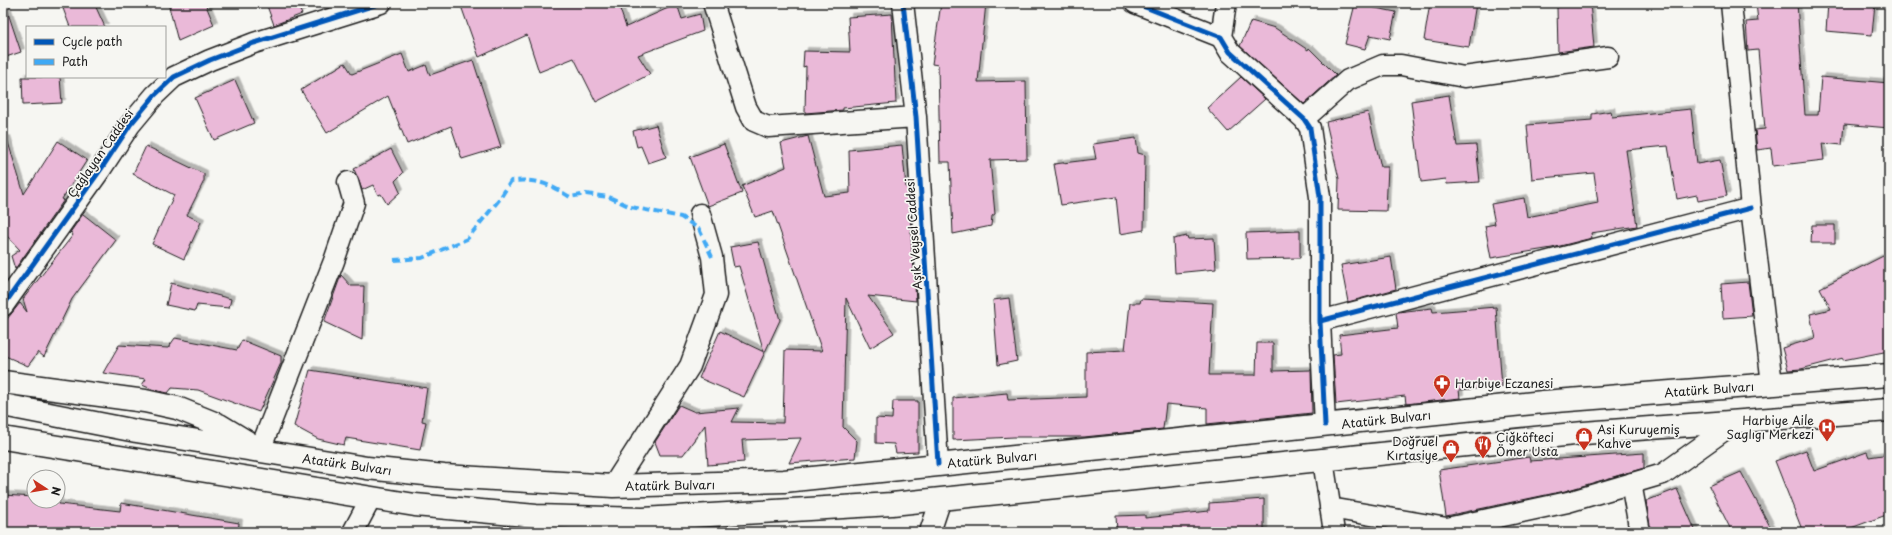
<svg xmlns="http://www.w3.org/2000/svg" width="1892" height="535" font-family="'Playpen Sans',sans-serif">
  <defs>
    <filter id="shadow"><feDropShadow dx="3.5" dy="-3.5" stdDeviation="0" flood-color="#0004"/></filter>
  </defs>
  <rect width="100%" height="100%" fill="#f6f6f2"/>
  <filter id="ink" filterUnits="userSpaceOnUse"><feTurbulence type="fractalNoise" baseFrequency=".025" numOctaves="2"/><feDisplacementMap in="SourceGraphic" scale="8" xChannelSelector="R" yChannelSelector="G"/><feConvolveMatrix kernelMatrix="1 2 1 2 8 2 1 2 1" color-interpolation-filters="sRGB"/></filter>
  <g filter="url(#ink)">
    <!-- building -->
    <path fill="#eab9d8" stroke="#1c1c1c" filter="url(#shadow)" d="M 61,3 L 94,3 L 105,27 L 70,27 Z
      M 168,3 L 205,3 L 214,25 L 178,41 Z
      M 266,3 L 295,3 L 302,14 L 274,25 Z
      M 460,3 L 618,3 L 626,27 L 677,4 L 682,19 L 700,14 L 703,31 L 638,55 L 650,74 L 596,102 L 574,58 L 539,72 L 527,35 L 479,57 Z
      M 941,3 L 986,3 L 978,82 L 1026,81 L 1027,159 L 990,160 L 995,214 L 992,216 L 991,226 L 953,234 L 950,162 L 940,162 L 938,65 L 932,64 Z
      M 1430,3 L 1459,7 L 1460,3 L 1476,3 L 1469,47 L 1424,40 Z
      M 1590,3 L 1594,47 L 1558,52 L 1557,7 Z
      M 1756,3 L 1797,3 L 1805,115 L 1818,115 L 1821,77 L 1889,83 L 1889,128 L 1844,124 L 1842,145 L 1822,143 L 1824,160 L 1773,166 L 1771,148 L 1757,150 L 1755,130 L 1765,129 L 1758,50 L 1748,51 L 1746,22 L 1758,21 Z
      M 1828,3 L 1875,3 L 1872,35 L 1826,31 Z
      M 1355,4 L 1396,12 L 1390,39 L 1370,35 L 1365,49 L 1345,44 Z
      M 3,7 L 6,7 L 21,52 L 3,58 Z
      M 892,14 L 896,103 L 843,108 L 843,110 L 805,113 L 806,66 L 803,67 L 804,51 L 850,52 L 848,17 Z
      M 1251,21 L 1275,28 L 1308,50 L 1309,48 L 1336,75 L 1304,104 L 1240,46 Z
      M 402,54 L 409,72 L 426,65 L 430,75 L 473,60 L 501,147 L 462,159 L 451,126 L 407,144 L 388,96 L 327,133 L 301,90 L 345,63 L 352,74 Z
      M 22,77 L 60,77 L 62,103 L 23,105 Z
      M 1241,77 L 1265,99 L 1228,132 L 1207,108 Z
      M 235,80 L 254,123 L 214,140 L 195,98 Z
      M 1449,95 L 1457,146 L 1476,145 L 1480,182 L 1447,184 L 1446,179 L 1421,182 L 1411,101 Z
      M 1691,109 L 1697,164 L 1720,160 L 1727,196 L 1698,201 L 1697,195 L 1677,199 L 1668,146 L 1626,150 L 1637,226 L 1591,233 L 1592,238 L 1552,248 L 1491,258 L 1485,226 L 1495,224 L 1491,204 L 1524,198 L 1527,217 L 1598,203 L 1594,173 L 1532,179 L 1527,125 L 1592,120 L 1592,114 L 1611,111 L 1612,117 Z
      M 1368,112 L 1381,167 L 1388,167 L 1386,211 L 1338,210 L 1339,179 L 1326,122 Z
      M 656,125 L 666,157 L 648,163 L 641,146 L 637,147 L 633,131 Z
      M 808,136 L 824,196 L 850,193 L 849,150 L 902,145 L 906,187 L 909,187 L 912,257 L 913,257 L 916,301 L 868,296 L 894,333 L 870,348 L 846,298 L 843,427 L 857,441 L 855,458 L 789,463 L 801,438 L 742,440 L 744,462 L 708,465 L 705,425 L 683,455 L 660,455 L 655,442 L 679,405 L 695,412 L 739,408 L 732,422 L 783,423 L 785,350 L 822,351 L 773,211 L 755,217 L 742,186 L 786,167 L 781,143 Z
      M 1136,138 L 1138,153 L 1145,155 L 1144,230 L 1120,234 L 1116,197 L 1061,205 L 1054,164 L 1096,159 L 1093,144 Z
      M 7,139 L 24,194 L 58,141 L 87,160 L 62,199 L 64,200 L 15,269 L 11,256 L 20,250 L 5,234 L 3,227 L 3,140 Z
      M 724,144 L 742,193 L 708,206 L 690,157 Z
      M 146,146 L 204,174 L 204,181 L 187,215 L 201,222 L 184,259 L 152,244 L 174,195 L 133,174 Z
      M 391,149 L 403,173 L 395,181 L 400,192 L 387,204 L 381,194 L 378,195 L 373,185 L 362,190 L 354,169 Z
      M 83,214 L 116,240 L 72,299 L 44,357 L 38,352 L 28,366 L 3,355 L 3,324 L 20,303 L 27,312 L 23,299 L 73,235 L 71,232 L 69,234 Z
      M 1812,225 L 1835,225 L 1835,243 L 1811,243 Z
      M 1300,231 L 1300,258 L 1247,259 L 1246,233 Z
      M 1187,236 L 1188,239 L 1214,238 L 1216,269 L 1175,273 L 1173,239 Z
      M 758,242 L 780,320 L 744,397 L 699,378 L 720,331 L 764,352 L 739,266 L 734,267 L 730,247 Z
      M 1889,253 L 1889,351 L 1843,360 L 1843,358 L 1801,369 L 1788,370 L 1782,348 L 1815,338 L 1810,314 L 1831,309 L 1820,288 Z
      M 1391,257 L 1396,289 L 1348,302 L 1341,265 Z
      M 341,275 L 351,286 L 364,286 L 362,340 L 324,322 Z
      M 1748,282 L 1752,316 L 1723,318 L 1721,284 Z
      M 171,283 L 231,299 L 229,308 L 197,305 L 195,311 L 166,305 Z
      M 1009,298 L 1017,361 L 998,365 L 993,300 Z
      M 1141,299 L 1213,303 L 1209,375 L 1256,375 L 1257,343 L 1273,343 L 1273,371 L 1311,370 L 1312,413 L 1207,424 L 1207,408 L 1166,404 L 1163,429 L 1084,437 L 1014,437 L 953,440 L 953,398 L 1007,393 L 1008,400 L 1086,397 L 1086,352 L 1125,350 L 1130,303 L 1140,303 Z
      M 1496,307 L 1502,387 L 1459,390 L 1460,398 L 1406,404 L 1405,396 L 1336,404 L 1333,355 L 1341,354 L 1339,335 L 1398,328 L 1396,313 L 1398,312 L 1432,308 L 1433,312 Z
      M 175,338 L 237,350 L 242,340 L 281,356 L 281,363 L 259,412 L 198,390 L 172,388 L 168,393 L 154,390 L 142,385 L 146,379 L 103,373 L 119,345 L 168,348 Z
      M 310,370 L 427,388 L 422,421 L 426,422 L 420,450 L 346,438 L 344,445 L 318,439 L 294,426 Z
      M 893,401 L 918,401 L 918,452 L 896,453 L 894,444 L 876,443 L 876,418 L 892,419 Z
      M 1806,450 L 1814,471 L 1867,452 L 1869,457 L 1889,454 L 1889,514 L 1840,532 L 1803,532 L 1775,461 Z
      M 1644,453 L 1644,468 L 1565,491 L 1446,516 L 1439,470 L 1529,457 L 1530,461 Z
      M 1741,472 L 1773,532 L 1732,532 L 1709,486 Z
      M 1677,489 L 1696,532 L 1651,532 L 1646,501 Z
      M 3,495 L 34,497 L 34,501 L 58,501 L 59,498 L 59,504 L 120,511 L 121,503 L 239,523 L 238,532 L 3,532 Z
      M 1264,499 L 1264,532 L 1117,532 L 1116,516 L 1145,515 L 1145,518 L 1209,511 L 1209,503 Z"/>
    <g fill="none" stroke-linecap="round" stroke-linejoin="round">
      <!-- minor casing -->
      <g stroke="#1c1c1c" stroke-width="23">
        <path id="minor" d="M 713,3 L 746,107 L 754,121 L 768,127 L 916,117
          M 903,3 L 916,117 L 938,464
          M 1135,3 L 1221,37 L 1230,52 L 1304,119 L 1310,128 L 1320,197 L 1320,321 L 1325,425
          M 1731,3 L 1751,208 L 1772,384
          M 1221,37 L 1226,3
          M 1304,119 L 1348,80 L 1383,65 L 1401,65 L 1464,77 L 1608,57
          M 3,306 L 101,169 L 130,125 L 155,95 L 174,77 L 210,60 L 254,43 L 381,3
          M 1320,321 L 1751,208
          M 260,450 L 334,261 L 354,203 L 348,182
          M 1323,460 L 1334,532
          M 1631,483 L 1640,532
          M 613,486 L 690,366 L 716,295 L 712,257 L 700,214
          M 1330,508 L 1447,528 L 1568,502 L 1663,474 L 1737,421
          M 353,532 L 371,498
          M 930,532 L 941,499"/>
      </g>
      <!-- highway casing -->
      <g stroke="#1c1c1c" stroke-width="25">
        <path id="highway" d="M 3,382 L 145,401 L 177,408 L 219,425 L 252,445
          M 3,405 L 136,431 L 367,468 L 444,476 L 613,486 L 784,481 L 1543,402 L 1889,375
          M 3,438 L 415,505 L 536,516 L 643,519 L 892,504 L 1584,433 L 1889,410"/>
      </g>
      <!-- minor -->
      <use href="#minor" stroke="#f6f6f2" stroke-width="20"/>
      <!-- highway -->
      <use href="#highway" stroke="#f6f6f2" stroke-width="22"/>
      <!-- quiet -->
      <path stroke="#3fa9f5" stroke-width="4" stroke-dasharray="8 4" stroke-linecap="butt" d="M 394,260 L 422,258 L 467,239 L 499,200 L 511,181 C 538,179 547,183 570,197 L 586,194 L 609,197 L 631,207 L 681,217 L 699,229 L 712,257"/>
      <!-- cycleway casing -->
      <g stroke="#f6f6f2" stroke-width="8">
        <path id="cycleway" d="M 903,3 L 916,117 L 938,464
          M 1135,3 L 1221,37 L 1230,52 L 1304,119 L 1310,128 L 1320,197 L 1320,321 L 1325,425
          M 3,306 L 101,169 L 130,125 L 155,95 L 174,77 L 210,60 L 254,43 L 381,3
          M 1320,321 L 1751,208"/>
      </g>
      <!-- cycleway -->
      <use href="#cycleway" stroke="#0057b8" stroke-width="5"/>
    </g>
  </g>
  <!-- icons -->
  <defs>
    <g id="pharmacy-pin" transform="scale(0.9)"><path d="M0 17L-7.5 6A9.5 9.5 0 1 1 7.5 6Z" fill="#c8321e" stroke="#f6f6f2"/><path d="M-2-6h4v4h4v4h-4v4h-4v-4h-4v-4h4Z" fill="#fff"/></g>
    <g id="hospital-pin" transform="scale(0.9)"><path d="M0 17L-7.5 6A9.5 9.5 0 1 1 7.5 6Z" fill="#c8321e" stroke="#f6f6f2"/><path d="M-5-5h3v3.5h4V-5h3V5h-3V1.5h-4V5h-3Z" fill="#fff"/></g>
    <g id="shop-pin" transform="scale(0.9)"><path d="M0 17L-7.5 6A9.5 9.5 0 1 1 7.5 6Z" fill="#c8321e" stroke="#f6f6f2"/><path d="M-5-2.5h2.3a2.7 3.5 0 0 1 5.4 0H5L5.5 6h-11ZM-1.5-2.5h3a1.5 2.3 0 0 0-3 0Z" fill="#fff"/></g>
    <g id="restaurant-pin" transform="scale(0.9)"><path d="M0 17L-7.5 6A9.5 9.5 0 1 1 7.5 6Z" fill="#c8321e" stroke="#f6f6f2"/><path d="M-5-6h1v4h1v-4h1v4h1v-4h1v5L-1.5 .5V6h-2V.5L-5-1ZM5-6V6H3V1.5H1.5Q1.5-4 5-6Z" fill="#fff"/></g>
  </defs>
  <g fill-rule="evenodd">
    <use href="#pharmacy-pin" x="1442" y="383"/>
    <use href="#hospital-pin" x="1827" y="427"/>
    <use href="#shop-pin" x="1584" y="436"/>
    <use href="#restaurant-pin" x="1483" y="444"/>
    <use href="#shop-pin" x="1451" y="448"/>
  </g>
  <g text-anchor="middle" dominant-baseline="central" stroke-width="3.5" stroke-linejoin="round" paint-order="stroke">
    <!-- street labels -->
    <g font-size="12" fill="#1c1c1c" stroke="#f6f6f2">
      <text transform="translate(100 153) rotate(-55)">Çağlayan Caddesi</text>
      <text transform="translate(913 234) rotate(-94)">Aşık Veysel Caddesi</text>
      <text transform="translate(1709 389) rotate(-4)">Atatürk Bulvarı</text>
      <text transform="translate(1386 419) rotate(-6)">Atatürk Bulvarı</text>
      <text transform="translate(992 459) rotate(-5)">Atatürk Bulvarı</text>
      <text transform="translate(347 464) rotate(8)">Atatürk Bulvarı</text>
      <text transform="translate(670 485) rotate(-1)">Atatürk Bulvarı</text>
    </g>
    <!-- poi labels -->
    <g font-size="12" fill="#1c1c1c" stroke="#f6f6f2" text-anchor="start">
      <text x="1455" y="383">Harbiye Eczanesi</text>
      <text x="1814" y="420" text-anchor="end">Harbiye Aile<tspan x="1814" dy="14">Saglıgı Merkezi</tspan></text>
      <text x="1597" y="429">Asi Kuruyemiş<tspan x="1597" dy="14">Kahve</tspan></text>
      <text x="1496" y="437">Çiğköfteci<tspan x="1496" dy="14">Ömer Usta</tspan></text>
      <text x="1438" y="441" text-anchor="end">Doğruel<tspan x="1438" dy="14">Kırtasiye</tspan></text>
    </g>
  </g>
  <!-- margin -->
  <rect width="1892" height="535" fill="none" stroke="#f6f6f2" stroke-width="16"/>
  <rect x="8" y="8" width="1876" height="519" fill="none" stroke="#1c1c1c" stroke-width="1.5" filter="url(#ink)"/>
  <!-- legend -->
  <rect x="26" y="26" width="140" height="52" fill="#f6f6f2" stroke="#9f9f9c"/>
  <rect x="34" y="39" width="20" height="6" fill="#0057b8" stroke="#9f9f9c"/>
  <text x="62" y="46" font-size="12" fill="#1c1c1c">Cycle path</text>
  <rect x="34" y="59" width="20" height="6" fill="#3fa9f5" stroke="#9f9f9c"/>
  <text x="62" y="66" font-size="12" fill="#1c1c1c">Path</text>
  <!-- north arrow -->
  <g transform="translate(46 489) rotate(102)"><circle r="19" fill="#f6f6f2" stroke="#9f9f9c"/>
  <path d="M0-3L7 15L0 10L-7 15Z" fill="#c8321e"/>
  <text y="-6" font-size="11" font-weight="bold" text-anchor="middle" fill="#1c1c1c">N</text>
  </g>
</svg>
